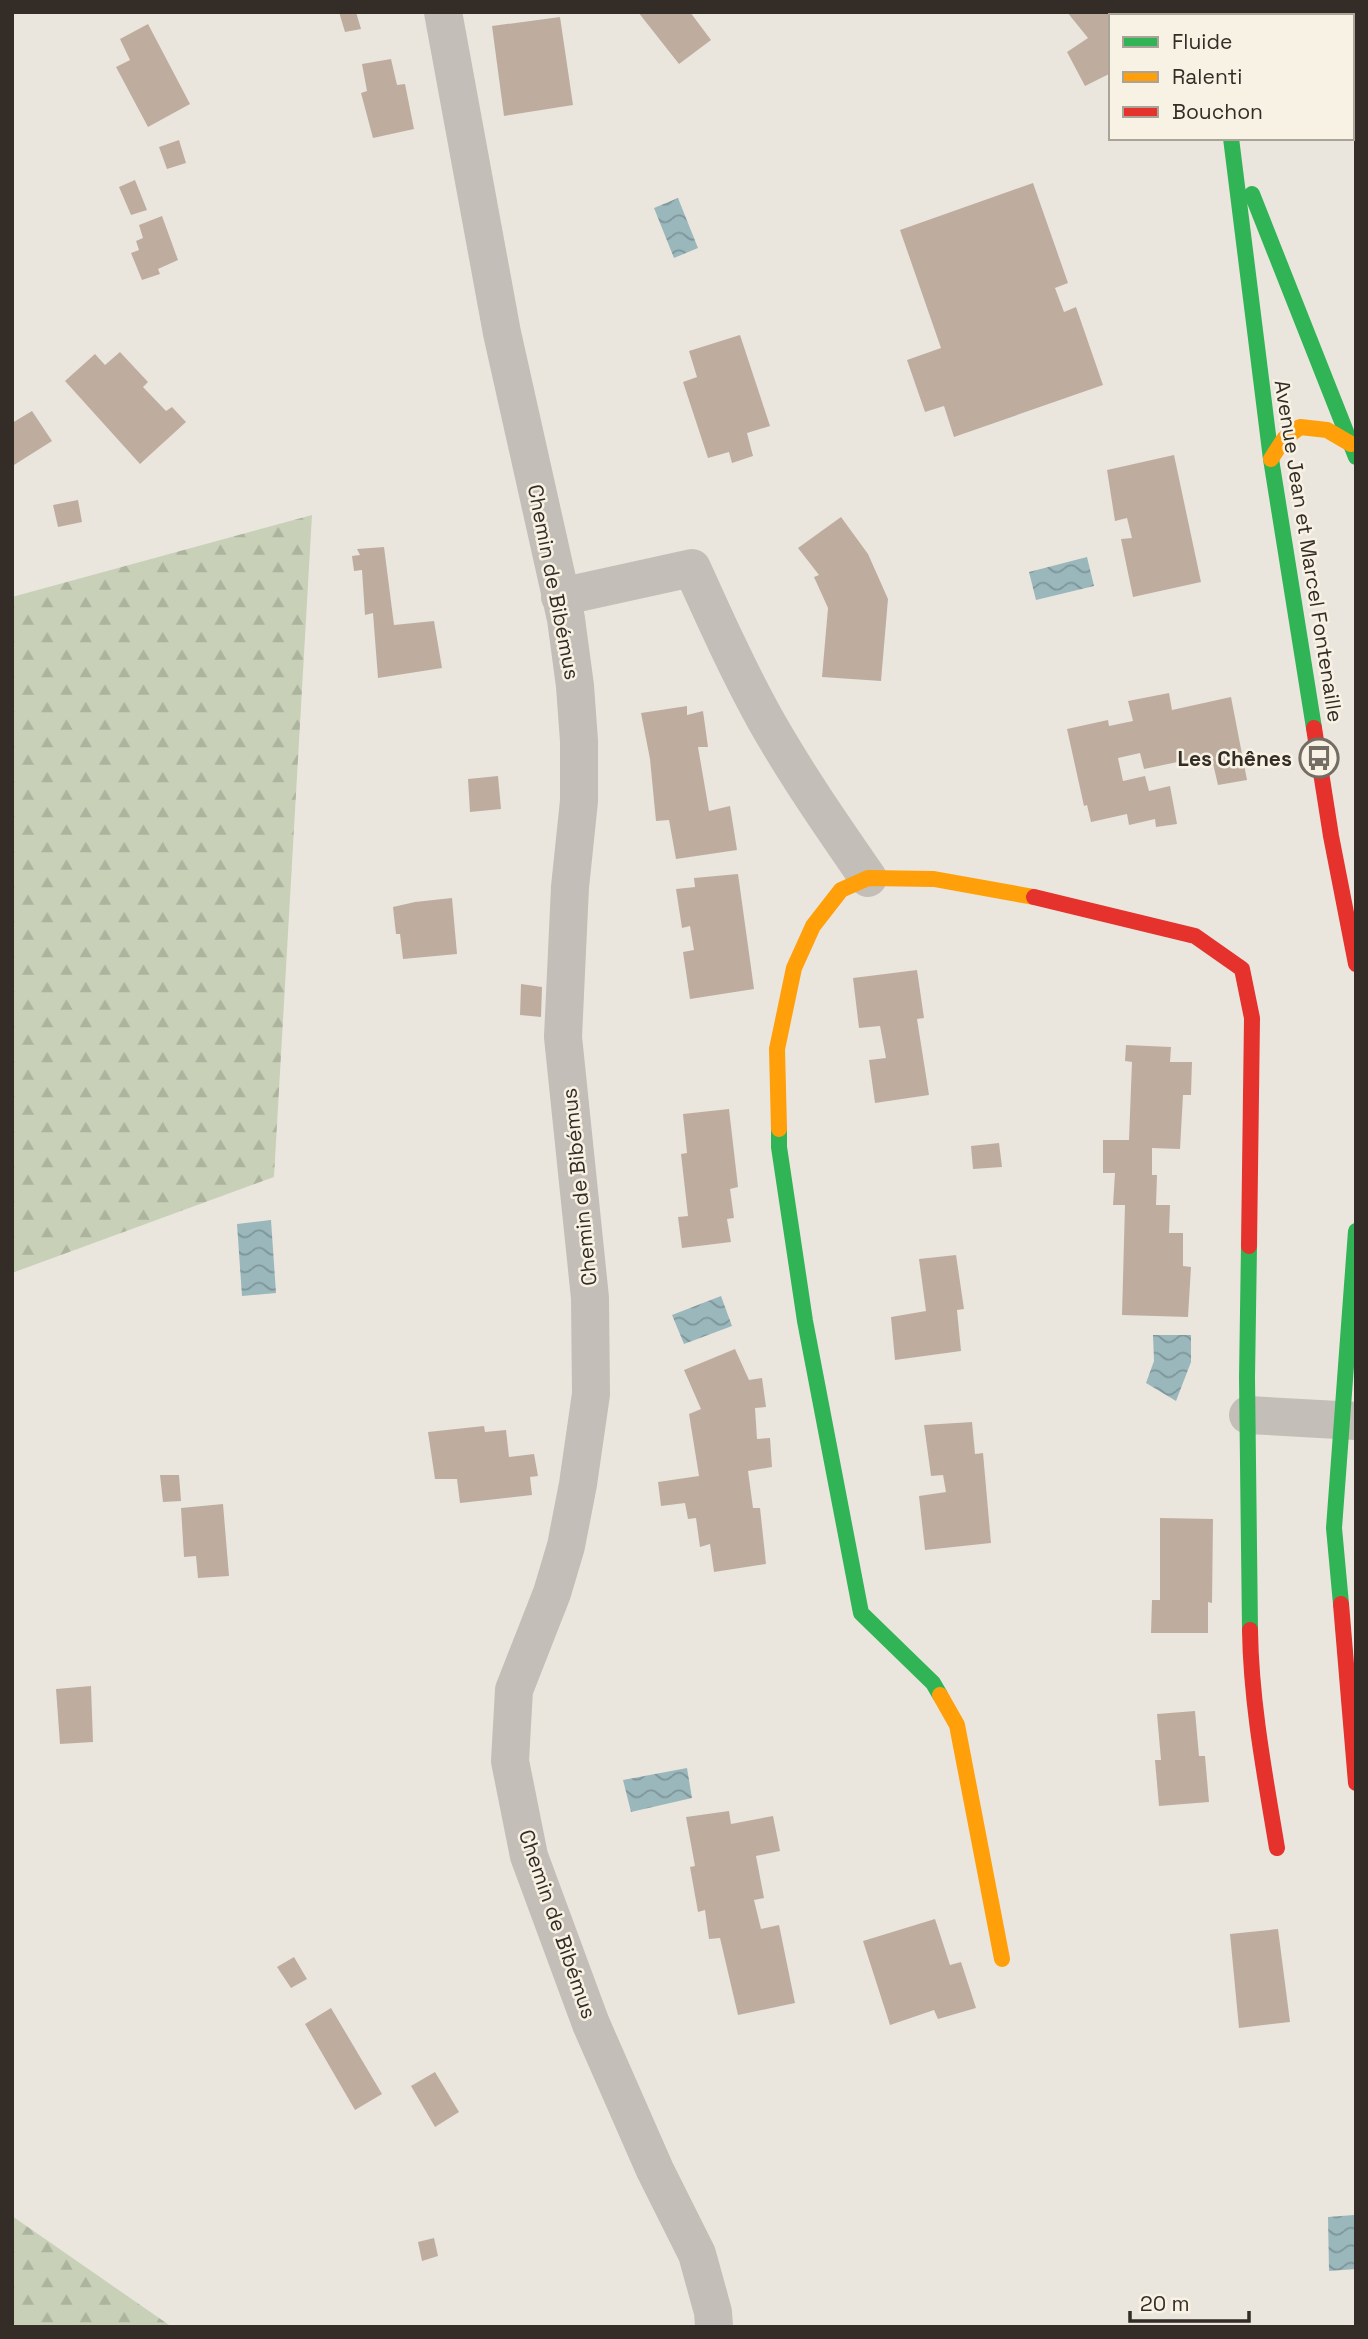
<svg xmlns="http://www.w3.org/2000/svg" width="1368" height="2339" font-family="'Space Grotesk',sans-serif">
  <defs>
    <pattern id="forest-firs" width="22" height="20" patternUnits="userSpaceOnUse" patternTransform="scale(1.75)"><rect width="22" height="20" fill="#c8d1b8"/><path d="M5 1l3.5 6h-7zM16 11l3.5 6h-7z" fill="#acb49e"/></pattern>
    <pattern id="water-waves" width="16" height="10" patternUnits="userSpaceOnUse" patternTransform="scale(1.75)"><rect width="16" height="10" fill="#9ab7bc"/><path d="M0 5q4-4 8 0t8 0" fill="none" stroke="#7e9599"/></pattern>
  </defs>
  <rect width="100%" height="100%" fill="#eae6de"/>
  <!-- forest -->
  <path fill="url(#forest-firs)" d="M 312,515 L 274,1177 L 12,1273 L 12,597 Z
    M 12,2216 L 172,2327 L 12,2327 Z"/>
  <!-- water -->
  <path fill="url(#water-waves)" d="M 678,198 L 698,248 L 674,258 L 654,208 Z
    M 1087,557 L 1094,586 L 1036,600 L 1029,572 Z
    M 271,1220 L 276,1293 L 242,1296 L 237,1224 Z
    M 721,1296 L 732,1326 L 684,1344 L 672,1315 Z
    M 1153,1335 L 1191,1335 L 1191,1362 L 1176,1401 L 1146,1383 L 1154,1361 Z
    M 687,1768 L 692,1798 L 631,1812 L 623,1780 Z
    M 1354,2215 L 1356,2269 L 1329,2271 L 1328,2217 Z"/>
  <!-- building -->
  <path fill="#bead9f" d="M 339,12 L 356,12 L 361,29 L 345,32 Z
    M 638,12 L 690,12 L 711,40 L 679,64 Z
    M 1067,12 L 1124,12 L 1125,16 L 1111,16 L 1111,73 L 1085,86 L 1067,52 L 1088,38 Z
    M 560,17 L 573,105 L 504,116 L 492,26 Z
    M 148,24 L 190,104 L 148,127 L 116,67 L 130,60 L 120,39 Z
    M 391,59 L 397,85 L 405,84 L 414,129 L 373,138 L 361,93 L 367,91 L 362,64 Z
    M 179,140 L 186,163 L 167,169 L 159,147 Z
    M 135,180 L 147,210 L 131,215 L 119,187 Z
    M 1033,183 L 1068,283 L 1055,288 L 1064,312 L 1076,307 L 1103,385 L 954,437 L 944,406 L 925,412 L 907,360 L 941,348 L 900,230 Z
    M 162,216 L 178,260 L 158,269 L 160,274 L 142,280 L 131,253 L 139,250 L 136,241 L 143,238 L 139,225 Z
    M 740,335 L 770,426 L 747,433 L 753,456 L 732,463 L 729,452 L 708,458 L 683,382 L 697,377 L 689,351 Z
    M 120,352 L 148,382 L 143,387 L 166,411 L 172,407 L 186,422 L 140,464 L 65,381 L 95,354 L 105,365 Z
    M 32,411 L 52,441 L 14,465 L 12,461 L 12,423 Z
    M 1174,455 L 1201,582 L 1133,597 L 1121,539 L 1132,538 L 1127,518 L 1115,521 L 1107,470 Z
    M 78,500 L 82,522 L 58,527 L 53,505 Z
    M 841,517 L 868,554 L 888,599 L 881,681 L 822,677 L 828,608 L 814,577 L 819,575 L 798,548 Z
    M 384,547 L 394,625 L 434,621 L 442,668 L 378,678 L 373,613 L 365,615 L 362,570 L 354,571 L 352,556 L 360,555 L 357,549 Z
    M 1169,693 L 1172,710 L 1231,697 L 1247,780 L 1218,785 L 1211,755 L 1144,769 L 1140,753 L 1118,758 L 1123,781 L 1145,776 L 1149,791 L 1170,786 L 1177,824 L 1156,827 L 1155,819 L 1129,825 L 1127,814 L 1091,822 L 1087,805 L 1084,806 L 1067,729 L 1108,720 L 1109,726 L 1133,721 L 1128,701 Z
    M 687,706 L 687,715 L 703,711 L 708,747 L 698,747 L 709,811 L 730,806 L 737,850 L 676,859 L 669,820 L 656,821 L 650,759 L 641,713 Z
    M 498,776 L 501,809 L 470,812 L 468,779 Z
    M 738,874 L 754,989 L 690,999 L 683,952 L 694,950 L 690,926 L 682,928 L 676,889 L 695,887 L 694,878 Z
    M 452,898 L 457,954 L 403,959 L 400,934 L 396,934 L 393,907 L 415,902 Z
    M 917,970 L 924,1018 L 917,1019 L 929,1095 L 875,1103 L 869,1060 L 886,1058 L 880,1026 L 859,1028 L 853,978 Z
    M 521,984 L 542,987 L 541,1017 L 520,1015 Z
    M 1126,1045 L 1171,1047 L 1170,1062 L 1192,1062 L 1191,1095 L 1183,1095 L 1180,1149 L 1152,1148 L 1152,1175 L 1157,1175 L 1156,1205 L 1170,1205 L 1169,1233 L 1183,1233 L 1183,1266 L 1191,1267 L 1188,1317 L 1122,1315 L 1125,1205 L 1113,1205 L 1115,1173 L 1103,1173 L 1103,1140 L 1129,1140 L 1132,1062 L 1125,1061 Z
    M 729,1109 L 738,1187 L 730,1189 L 734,1218 L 727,1219 L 731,1242 L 682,1248 L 678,1217 L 688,1216 L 681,1154 L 687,1153 L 683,1114 Z
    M 999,1143 L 1002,1167 L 973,1169 L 971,1146 Z
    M 956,1255 L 964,1309 L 957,1310 L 961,1351 L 895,1360 L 891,1317 L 926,1311 L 919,1259 Z
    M 735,1349 L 749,1380 L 762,1378 L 766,1407 L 755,1408 L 757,1439 L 770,1438 L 772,1467 L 748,1471 L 753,1508 L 760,1508 L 766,1564 L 714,1572 L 710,1544 L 700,1547 L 696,1518 L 688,1519 L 685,1503 L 661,1506 L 658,1482 L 699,1476 L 689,1414 L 701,1409 L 684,1370 Z
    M 972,1422 L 975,1454 L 983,1453 L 991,1543 L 925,1550 L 919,1496 L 946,1492 L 943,1475 L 931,1476 L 924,1425 Z
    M 484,1426 L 485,1432 L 506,1430 L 509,1457 L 534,1454 L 538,1476 L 530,1477 L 532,1495 L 460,1503 L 457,1479 L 435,1479 L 428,1432 Z
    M 160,1475 L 179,1475 L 181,1501 L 163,1502 Z
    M 223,1504 L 229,1576 L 198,1578 L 196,1556 L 184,1557 L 181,1508 Z
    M 1160,1518 L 1213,1519 L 1212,1603 L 1208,1602 L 1208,1633 L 1151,1633 L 1152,1600 L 1160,1600 Z
    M 91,1686 L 93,1742 L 60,1744 L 56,1689 Z
    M 1195,1711 L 1199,1756 L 1205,1756 L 1209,1802 L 1159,1806 L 1155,1760 L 1161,1760 L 1157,1714 Z
    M 729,1811 L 731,1824 L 773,1816 L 780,1851 L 756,1856 L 764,1898 L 754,1900 L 761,1929 L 779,1925 L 795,2003 L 738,2015 L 720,1938 L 709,1939 L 705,1910 L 698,1912 L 690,1867 L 695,1866 L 686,1817 Z
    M 935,1919 L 950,1965 L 961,1962 L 976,2008 L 938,2019 L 934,2010 L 890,2025 L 863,1941 Z
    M 1278,1929 L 1290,2022 L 1239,2028 L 1230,1934 Z
    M 294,1957 L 307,1979 L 291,1988 L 277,1967 Z
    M 331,2008 L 382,2094 L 355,2110 L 305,2024 Z
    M 435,2072 L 459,2112 L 435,2127 L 411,2086 Z
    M 434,2238 L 438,2256 L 422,2261 L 418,2242 Z"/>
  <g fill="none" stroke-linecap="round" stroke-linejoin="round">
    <!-- street -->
    <path stroke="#c3beb7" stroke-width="38" d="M 443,12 L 502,333 L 566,619 L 575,686 L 579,741 L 579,801 L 570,887 L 563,1037 L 590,1298 L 591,1394 L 578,1484 L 566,1546 L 552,1593 L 514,1690 L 510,1761 L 529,1856 L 591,2024 L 655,2170 L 697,2254 L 713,2312 L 714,2327
      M 560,597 L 692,568 C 715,619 738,670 765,719 C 796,774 832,826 868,878
      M 1248,1415 L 1356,1421"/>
    <!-- fast -->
    <path stroke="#30b455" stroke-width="16" d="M 1231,138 L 1271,459 L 1314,728
      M 1252,194 L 1356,457
      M 779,1129 L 779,1147 L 805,1321 L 861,1613 L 933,1683 L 940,1695
      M 1249,1246 L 1247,1378 L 1250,1630
      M 1341,1604 L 1334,1528 L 1356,1231"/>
    <!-- slow -->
    <path stroke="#ff9f0a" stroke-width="16" d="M 1271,459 L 1284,439 L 1300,427 L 1327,430 L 1351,444
      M 779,1129 L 777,1049 L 794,968 L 813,926 L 841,890 L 868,878 L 934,879 L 1034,897
      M 940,1695 L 957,1725 L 1002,1959"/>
    <!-- jam -->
    <path stroke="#e5322d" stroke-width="16" d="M 1211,12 L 1212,16
      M 1314,728 L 1331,836 L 1356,964
      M 1034,897 L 1195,936 L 1242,969 L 1252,1018 L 1249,1246
      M 1341,1604 L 1356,1783
      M 1250,1630 C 1251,1703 1265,1776 1277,1848"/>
  </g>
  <!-- icons -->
  <defs>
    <g id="bus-ring" transform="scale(2.0125)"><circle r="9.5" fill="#f8f2e4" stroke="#746d66" stroke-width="1.5"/><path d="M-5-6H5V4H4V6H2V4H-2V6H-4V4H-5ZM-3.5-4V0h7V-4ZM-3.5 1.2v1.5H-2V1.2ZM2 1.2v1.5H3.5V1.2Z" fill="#746d66"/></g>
  </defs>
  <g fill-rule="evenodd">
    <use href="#bus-ring" x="1319" y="758"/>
  </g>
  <g text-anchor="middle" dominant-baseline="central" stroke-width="5" stroke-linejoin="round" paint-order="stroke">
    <!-- street labels -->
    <g font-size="21" fill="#342c26" stroke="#f8f2e4">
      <text transform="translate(1309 551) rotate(81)">Avenue Jean et Marcel Fontenaille</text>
      <text transform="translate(554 582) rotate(79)">Chemin de Bibémus</text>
      <text transform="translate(579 1187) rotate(-96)">Chemin de Bibémus</text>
      <text transform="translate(558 1924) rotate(71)">Chemin de Bibémus</text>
    </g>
    <!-- poi labels -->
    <g font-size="21" font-weight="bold" fill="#342c26" stroke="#f8f2e4" text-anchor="end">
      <text x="1292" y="758">Les Chênes</text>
    </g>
  </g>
  <!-- border -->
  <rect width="1368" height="2339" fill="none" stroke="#342c26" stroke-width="28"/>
  <!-- legend -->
  <rect x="1109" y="14" width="245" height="126" fill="#f8f2e4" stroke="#aaa398" stroke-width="2"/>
  <rect x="1123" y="37" width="35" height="10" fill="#30b455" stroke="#aaa398" stroke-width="2"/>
  <text x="1172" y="49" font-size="21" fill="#342c26">Fluide</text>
  <rect x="1123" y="72" width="35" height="10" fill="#ff9f0a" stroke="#aaa398" stroke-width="2"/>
  <text x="1172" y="84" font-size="21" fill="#342c26">Ralenti</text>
  <rect x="1123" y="107" width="35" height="10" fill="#e5322d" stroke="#aaa398" stroke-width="2"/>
  <text x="1172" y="119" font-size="21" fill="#342c26">Bouchon</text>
  <!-- scale -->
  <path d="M1130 2311v10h119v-10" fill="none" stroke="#342c26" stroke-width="3.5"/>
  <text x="1140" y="2311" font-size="21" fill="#342c26" stroke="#f8f2e4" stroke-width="5" paint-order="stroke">20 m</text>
</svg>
